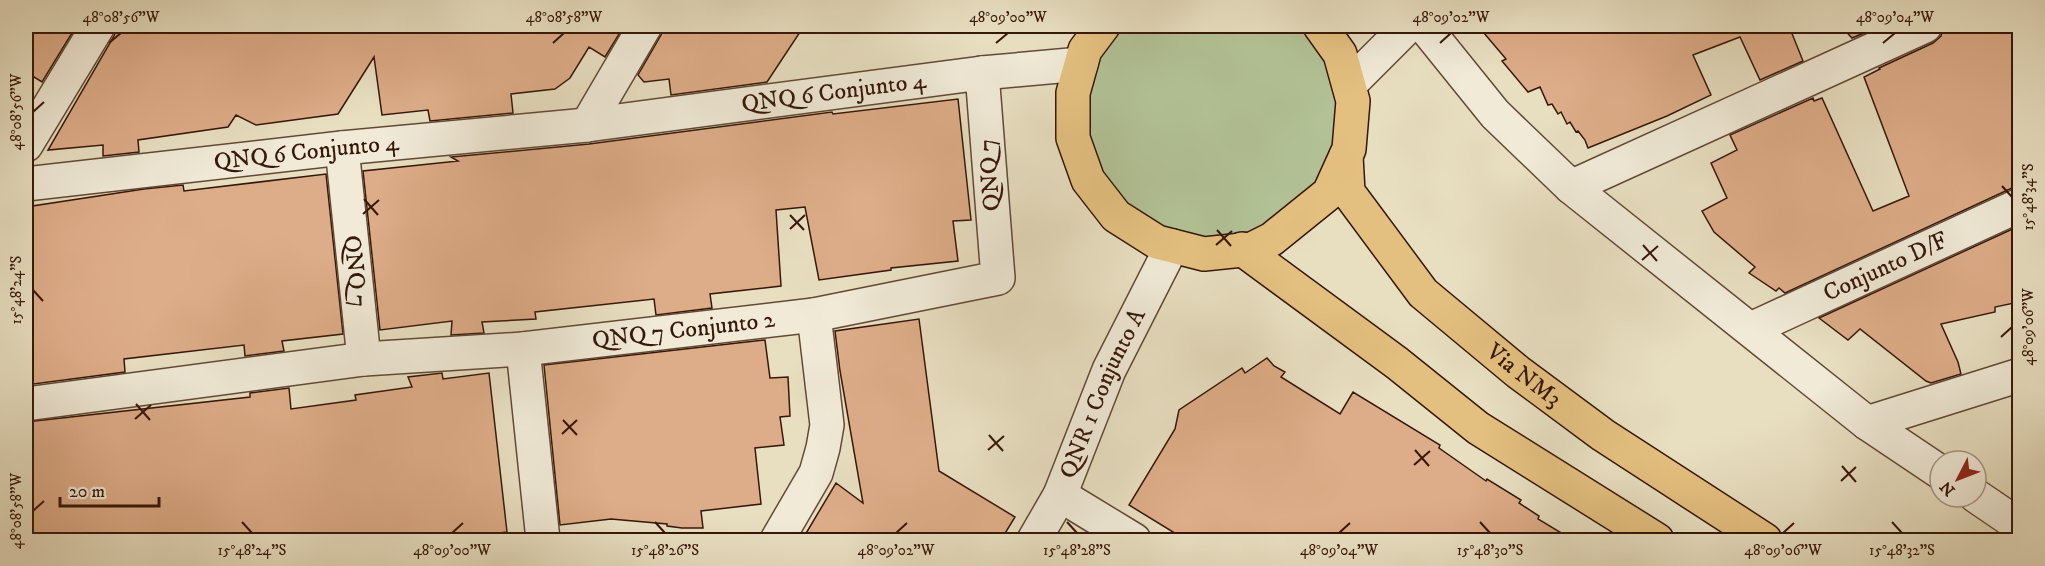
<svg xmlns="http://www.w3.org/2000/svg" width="2045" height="566" font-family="'IM FELL DW Pica',serif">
  <rect width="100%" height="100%" fill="#e8dfc1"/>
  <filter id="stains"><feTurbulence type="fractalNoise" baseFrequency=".00333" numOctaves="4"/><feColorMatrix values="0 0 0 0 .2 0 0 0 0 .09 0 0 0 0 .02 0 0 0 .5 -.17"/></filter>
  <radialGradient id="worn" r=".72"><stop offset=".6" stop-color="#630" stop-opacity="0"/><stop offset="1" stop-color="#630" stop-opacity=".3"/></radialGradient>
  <!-- green -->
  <path fill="#b2c296" stroke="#746c4f" stroke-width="1.5" d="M 1103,26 L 1319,26 L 1349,140 L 1272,239 L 1204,254 L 1088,180 L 1076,83 Z"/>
  <!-- building -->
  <path fill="#ddac88" stroke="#361708" stroke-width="1.5" d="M 26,26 L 58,26 L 72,33 L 42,82 L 26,72 Z
    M 117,26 L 624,26 L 605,57 L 589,47 L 570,78 L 555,89 L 511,94 L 513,113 L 430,121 L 428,110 L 382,115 L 374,57 L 338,114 L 256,125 L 236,115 L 228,127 L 138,140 L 139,152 L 103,156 L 103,145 L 48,150 L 114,36 Z
    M 664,26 L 804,26 L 767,82 L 671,95 L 669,79 L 644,82 L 638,75 L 661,35 Z
    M 1478,26 L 1789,26 L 1803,61 L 1760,80 L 1740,37 L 1693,55 L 1711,95 L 1667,116 L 1588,148 L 1585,140 L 1578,131 L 1576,132 L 1570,122 L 1567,124 L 1561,112 L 1558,114 L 1552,104 L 1548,105 L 1540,87 L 1528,92 L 1502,61 L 1506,59 Z
    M 1841,26 L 1881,26 L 1852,38 Z
    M 1943,26 L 2019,26 L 2019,187 L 2012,188 L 1785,293 L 1779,288 L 1776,291 L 1749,273 L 1755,267 L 1714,232 L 1702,211 L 1727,198 L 1711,163 L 1737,150 L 1730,135 L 1813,98 L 1814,101 L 1822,98 L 1873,211 L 1909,196 L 1864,77 L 1880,69 L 1879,68 L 1933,43 L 1941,36 Z
    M 958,99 L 971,220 L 953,221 L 958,261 L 891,268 L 891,270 L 819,280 L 805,207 L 776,210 L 781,286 L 710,294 L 712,308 L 656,315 L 654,299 L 535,312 L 536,319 L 482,322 L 484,333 L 451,335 L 452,321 L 380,330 L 363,171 L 458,161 L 451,157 L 589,144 L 832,112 L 833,114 Z
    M 326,174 L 343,334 L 282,341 L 284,351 L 245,356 L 244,345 L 124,359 L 125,372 L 26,385 L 26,207 L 144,189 L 183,185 L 184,191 Z
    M 2019,226 L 2019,302 L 1995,307 L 1995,312 L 1941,324 L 1958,362 L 1961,374 L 1931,383 L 1926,381 L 1860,329 L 1848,340 L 1819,318 Z
    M 919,319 L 939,471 L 1015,517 L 1001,540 L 802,540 L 836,483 L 863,503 L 840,371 L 835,331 Z
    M 765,340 L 770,378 L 788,377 L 790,416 L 780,417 L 784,445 L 755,448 L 761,504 L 701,511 L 703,528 L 682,528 L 667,526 L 667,524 L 611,519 L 560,525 L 544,365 Z
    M 1267,358 L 1274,366 L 1285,372 L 1281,377 L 1340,414 L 1353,392 L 1440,445 L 1439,448 L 1486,481 L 1487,479 L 1521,500 L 1519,503 L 1539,516 L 1538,519 L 1573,540 L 1186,540 L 1129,505 L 1175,429 L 1179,410 L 1242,368 L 1245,373 Z
    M 442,373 L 443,379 L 489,373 L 507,532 L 439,540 L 26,540 L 26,422 L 250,397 L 250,393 L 289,388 L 291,409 L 356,400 L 355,395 L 412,387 L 408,377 Z"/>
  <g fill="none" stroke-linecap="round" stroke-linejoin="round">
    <!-- minor casing -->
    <g stroke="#624936" stroke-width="36">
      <g id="minor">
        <path d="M 1424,26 L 1495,114 L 1571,187 L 1867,423 L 1940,472"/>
        <path d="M 1349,85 L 1408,26"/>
        <path d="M 587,125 L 645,26"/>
        <path d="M 26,145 L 98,26"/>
        <path id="s1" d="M 342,148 L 364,359"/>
        <path id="s2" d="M 26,184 L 342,148 L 587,125 L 982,73 L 1081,64"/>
        <path d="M 1571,187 L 1925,26"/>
        <path id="s3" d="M 1751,329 L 2020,205"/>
        <path d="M 523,349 L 543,540"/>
        <path id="s4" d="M 26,404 L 364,359 L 523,349 L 814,315 L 998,278 L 982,73"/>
        <path d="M 1867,423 L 2020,375"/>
        <path d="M 1060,495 L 1134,540"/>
        <path d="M 1976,496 L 2020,526"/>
        <path d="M 777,540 L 816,473 L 823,448 L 827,425 L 814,315"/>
        <path id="s5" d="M 1034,540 L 1060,495 L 1109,370 L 1172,246"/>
      </g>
    </g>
    <!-- major casing -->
    <g stroke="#361708" stroke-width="36">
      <g id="major">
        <path d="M 1103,26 L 1085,50 L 1073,93 L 1073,138 L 1088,180 L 1116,216 L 1157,242 L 1204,254 L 1252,249 L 1272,239 L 1329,193 L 1349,149 L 1353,101 L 1340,54 L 1320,26"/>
        <path id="s6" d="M 1346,156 L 1348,192 L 1423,293 L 1518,372 L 1603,435 L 1765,540"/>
        <path d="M 1242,249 L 1397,363 L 1478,428 L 1657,540"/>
      </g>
    </g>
    <!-- minor -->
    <use href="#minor" stroke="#f0ead7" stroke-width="33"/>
    <!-- major -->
    <use href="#major" stroke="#e4c080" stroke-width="33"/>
  </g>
  <!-- ticks -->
  <path fill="none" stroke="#361708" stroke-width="2" d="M 109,43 L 121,33M 553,43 L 564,33M 996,43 L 1008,33M 1440,43 L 1451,33M 1883,43 L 1895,33M 33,112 L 44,102M 2002,186 L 2012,197M 364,199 L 378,215M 363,214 L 379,200M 790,215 L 804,230M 790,229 L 805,215M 1217,230 L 1231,246M 1216,245 L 1232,231M 1643,245 L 1657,261M 1642,260 L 1658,246M 33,290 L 43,301M 2001,337 L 2012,327M 136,404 L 150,420M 135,419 L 151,405M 563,420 L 577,435M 562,434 L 577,420M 989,435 L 1003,451M 988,450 L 1004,436M 1415,450 L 1429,466M 1414,465 L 1430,451M 1842,466 L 1856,482M 1841,481 L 1856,467M 33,511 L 44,501M 242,522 L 252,533M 655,522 L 665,533M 1067,522 L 1077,533M 1480,522 L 1490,533M 1892,522 L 1902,533M 452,533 L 463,523M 896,533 L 907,523M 1339,533 L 1350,523M 1783,533 L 1794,523"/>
  <g text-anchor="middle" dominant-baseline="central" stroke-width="4.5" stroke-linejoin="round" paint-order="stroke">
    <!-- street labels -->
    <g font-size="24" fill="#361708" stroke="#f0ead7">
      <text stroke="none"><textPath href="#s2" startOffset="813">QNQ 6 Conjunto 4</textPath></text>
      <text stroke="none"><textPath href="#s2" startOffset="282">QNQ 6 Conjunto 4</textPath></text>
      <text transform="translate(990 175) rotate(-94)">QNQ 7</text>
      <text stroke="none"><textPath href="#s3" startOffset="148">Conjunto D/F</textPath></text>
      <text stroke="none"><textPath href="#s1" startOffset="124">QNQ 7</textPath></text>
      <text stroke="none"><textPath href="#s4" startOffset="662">QNQ 7 Conjunto 2</textPath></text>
      <text stroke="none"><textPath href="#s6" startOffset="292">Via NM3</textPath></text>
      <text stroke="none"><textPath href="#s5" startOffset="162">QNR 1 Conjunto A</textPath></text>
    </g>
  </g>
  <!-- margin -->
  <rect width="2045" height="566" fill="none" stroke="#e8dfc1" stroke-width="66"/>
  <!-- north arrow -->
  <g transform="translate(1958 479) rotate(228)"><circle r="28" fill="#f0ead7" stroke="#a69684" stroke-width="1.5"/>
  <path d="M0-4.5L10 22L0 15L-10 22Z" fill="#8f2418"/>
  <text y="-9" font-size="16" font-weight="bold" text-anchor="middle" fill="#361708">N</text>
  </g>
  <!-- scale -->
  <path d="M60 497v9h99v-9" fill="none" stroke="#361708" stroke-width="3"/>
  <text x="69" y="497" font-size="18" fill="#361708" stroke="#f0ead7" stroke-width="4.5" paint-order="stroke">20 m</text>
  <rect x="33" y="33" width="1979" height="500" fill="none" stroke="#361708" stroke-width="2"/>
  <g font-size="15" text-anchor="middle" fill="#361708">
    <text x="121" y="22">48°08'56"W</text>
    <text x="564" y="22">48°08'58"W</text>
    <text x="1008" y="22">48°09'00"W</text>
    <text x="1451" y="22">48°09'02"W</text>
    <text x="1895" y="22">48°09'04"W</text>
    <text transform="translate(16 112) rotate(-90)" y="5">48°08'56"W</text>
    <text transform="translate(2028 197) rotate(-90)" y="5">15°48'34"S</text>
    <text transform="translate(16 290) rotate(-90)" y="5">15°48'24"S</text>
    <text transform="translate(2028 327) rotate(-90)" y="5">48°09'06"W</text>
    <text transform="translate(16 511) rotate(-90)" y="5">48°08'58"W</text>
    <text x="252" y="555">15°48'24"S</text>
    <text x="452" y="555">48°09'00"W</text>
    <text x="665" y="555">15°48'26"S</text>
    <text x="896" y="555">48°09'02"W</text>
    <text x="1077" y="555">15°48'28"S</text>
    <text x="1339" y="555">48°09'04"W</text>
    <text x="1490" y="555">15°48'30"S</text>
    <text x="1783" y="555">48°09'06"W</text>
    <text x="1902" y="555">15°48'32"S</text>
  </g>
  <rect width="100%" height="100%" filter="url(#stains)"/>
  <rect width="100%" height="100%" fill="url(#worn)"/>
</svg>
